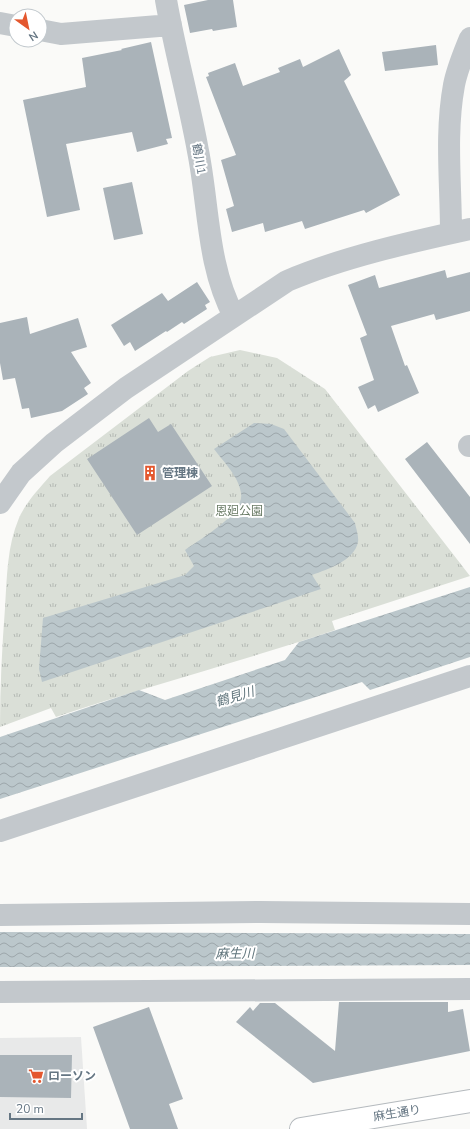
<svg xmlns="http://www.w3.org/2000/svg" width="470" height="1129" font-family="'Nunito Sans','Noto Sans JP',sans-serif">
  <defs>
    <pattern id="grass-tufts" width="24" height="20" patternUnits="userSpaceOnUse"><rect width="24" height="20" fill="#dadfd7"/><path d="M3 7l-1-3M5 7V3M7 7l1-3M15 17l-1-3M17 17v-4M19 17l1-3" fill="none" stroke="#b4b9b4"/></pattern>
    <pattern id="water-waves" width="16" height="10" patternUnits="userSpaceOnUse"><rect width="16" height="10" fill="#bbc7cb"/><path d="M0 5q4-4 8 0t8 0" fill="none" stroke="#9ca6aa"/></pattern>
  </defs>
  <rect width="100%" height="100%" fill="#fafaf8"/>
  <!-- built -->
  <path fill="#e8e9e9" d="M 81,1037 L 87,1129 L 0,1129 L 0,1038 Z"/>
  <!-- grass -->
  <path fill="url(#grass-tufts)" d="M 240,350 L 277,358 L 325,389 L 470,576 L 332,621 L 335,630 C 243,661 148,686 56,717 L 51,708 L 0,727 C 0,687 2,647 5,608 C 7,577 7,546 19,518 C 26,502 39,489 50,476 L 188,371 L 210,357 Z"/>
  <!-- water -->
  <path fill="url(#water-waves)" d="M 254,423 L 271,424 L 284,429 L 355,523 C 356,528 359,537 358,542 C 354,561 328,569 312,575 L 321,589 L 42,682 L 39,669 L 43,618 L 185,575 L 194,566 L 185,550 C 200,539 245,514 241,493 C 239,477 223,461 214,449 Z
    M 470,587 L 470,657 L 370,690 L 362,682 L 0,799 L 0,737 L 139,690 L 165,700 L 285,660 L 299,642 Z
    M 0,932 L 470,934 L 470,965 L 0,967 Z"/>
  <!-- building -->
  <path fill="#aab3b9" d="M 208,0 L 233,0 L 237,27 L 213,31 L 212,29 L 190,33 L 184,5 Z
    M 151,42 L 172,138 L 166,139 L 168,144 L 137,152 L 132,132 L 66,144 L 80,210 L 47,217 L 23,100 L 86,87 L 82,58 L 122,50 L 121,49 Z
    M 436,45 L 438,65 L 385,71 L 382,52 Z
    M 339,49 L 351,75 L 344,81 L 400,195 L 366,213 L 364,210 L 305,229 L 302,221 L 265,232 L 263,223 L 232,232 L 226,209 L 234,206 L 221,160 L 236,155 L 206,77 L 209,76 L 208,73 L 235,63 L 243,86 L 280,72 L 278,68 L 300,59 L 303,67 Z
    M 132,182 L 143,234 L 114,240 L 103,188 Z
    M 445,270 L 447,278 L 470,272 L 470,311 L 436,320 L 434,314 L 391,326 L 405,366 L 407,365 L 419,393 L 378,412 L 375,405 L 368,409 L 358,387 L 374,380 L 360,338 L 367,335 L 348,285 L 375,275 L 379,288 Z
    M 197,282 L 210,302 L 205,305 L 207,309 L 184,324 L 182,322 L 167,332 L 166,331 L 135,351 L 130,342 L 124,346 L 111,325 L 162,293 L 168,301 Z
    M 27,317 L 30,334 L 78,318 L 87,347 L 71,352 L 91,383 L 84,388 L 88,394 L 62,411 L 31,418 L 29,408 L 22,409 L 15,378 L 3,380 L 0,363 L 0,323 Z
    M 149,418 L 158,432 L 171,424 L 212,486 L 137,535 L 87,459 Z
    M 427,442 L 470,497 L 470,544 L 405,459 Z
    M 339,1002 L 448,1002 L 448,1012 L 463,1009 L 470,1051 L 313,1083 L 236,1022 L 250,1007 L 253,1011 L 260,1003 L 275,1003 L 335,1051 Z
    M 149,1007 L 183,1099 L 169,1104 L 178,1129 L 130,1129 L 93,1027 Z
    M 0,1055 L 72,1055 L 71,1098 L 0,1097 Z"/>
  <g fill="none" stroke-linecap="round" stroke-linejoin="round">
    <!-- major casing -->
    <g stroke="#b5babe" stroke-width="24">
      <path id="major" d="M 301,1129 L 470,1101"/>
    </g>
    <!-- minor -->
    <path stroke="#c3c8cc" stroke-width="22" d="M 166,0 C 175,51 189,101 198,151 C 209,206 207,266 234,316
      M 0,23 L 16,26
      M 40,30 L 61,34 L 171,25
      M 451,233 C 451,183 445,134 454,85 C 457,69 464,53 470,38
      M 469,446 L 470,446
      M 0,503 L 21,473 L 54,443 L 126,388 L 287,281 C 343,257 411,242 470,229
      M 0,831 L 470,676
      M 0,915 L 260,912 L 470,914
      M 0,992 L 470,989"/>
    <!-- major -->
    <use href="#major" stroke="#fff" stroke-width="22"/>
  </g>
  <!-- icons -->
  <defs>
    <g id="building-bare" transform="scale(1.2)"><path d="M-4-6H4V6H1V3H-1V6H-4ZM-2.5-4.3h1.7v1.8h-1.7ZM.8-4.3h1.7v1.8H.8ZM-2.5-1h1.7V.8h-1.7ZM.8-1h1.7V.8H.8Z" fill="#e4572e" stroke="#fff" stroke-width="2.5" paint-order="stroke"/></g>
    <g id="supermarket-bare" transform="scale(1.2)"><path d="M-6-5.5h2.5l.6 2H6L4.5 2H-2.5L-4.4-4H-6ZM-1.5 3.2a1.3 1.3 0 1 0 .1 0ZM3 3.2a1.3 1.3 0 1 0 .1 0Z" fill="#e4572e" stroke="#fff" stroke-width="2.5" paint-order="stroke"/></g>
  </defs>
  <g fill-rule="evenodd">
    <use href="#building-bare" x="150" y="473"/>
    <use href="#supermarket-bare" x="36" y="1076"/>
  </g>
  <g text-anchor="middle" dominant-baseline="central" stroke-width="4" stroke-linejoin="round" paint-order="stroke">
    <!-- street labels -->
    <g font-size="12" fill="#657683" stroke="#fff">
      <text transform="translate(199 159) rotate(80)">鶴川1</text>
      <text transform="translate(397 1113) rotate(-9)">麻生通り</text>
    </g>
    <!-- poi labels -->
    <g font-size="12" font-weight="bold" fill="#657683" stroke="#fff" text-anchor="start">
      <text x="162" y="473">管理棟</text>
      <text x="48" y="1076">ローソン</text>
    </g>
    <!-- park labels -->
    <g font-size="12" fill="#687a64" stroke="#fff">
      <text x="239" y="511">恩廻公園</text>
    </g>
    <!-- water labels -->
    <g font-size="13" font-style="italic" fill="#60757c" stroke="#fff">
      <text transform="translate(235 697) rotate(-17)">鶴見川</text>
      <text transform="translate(235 954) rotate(-1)">麻生川</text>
    </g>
  </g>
  <!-- north arrow -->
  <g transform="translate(28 28) rotate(147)"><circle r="19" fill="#ffffff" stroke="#c1c8cd"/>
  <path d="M0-3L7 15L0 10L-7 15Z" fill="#e4572e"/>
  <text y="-6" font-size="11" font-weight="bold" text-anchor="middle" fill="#657683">N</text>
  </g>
  <!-- scale -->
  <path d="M10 1113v6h72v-6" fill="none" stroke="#657683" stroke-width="2"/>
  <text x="16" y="1113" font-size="12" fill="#657683" stroke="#ffffff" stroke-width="3" paint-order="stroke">20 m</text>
</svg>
